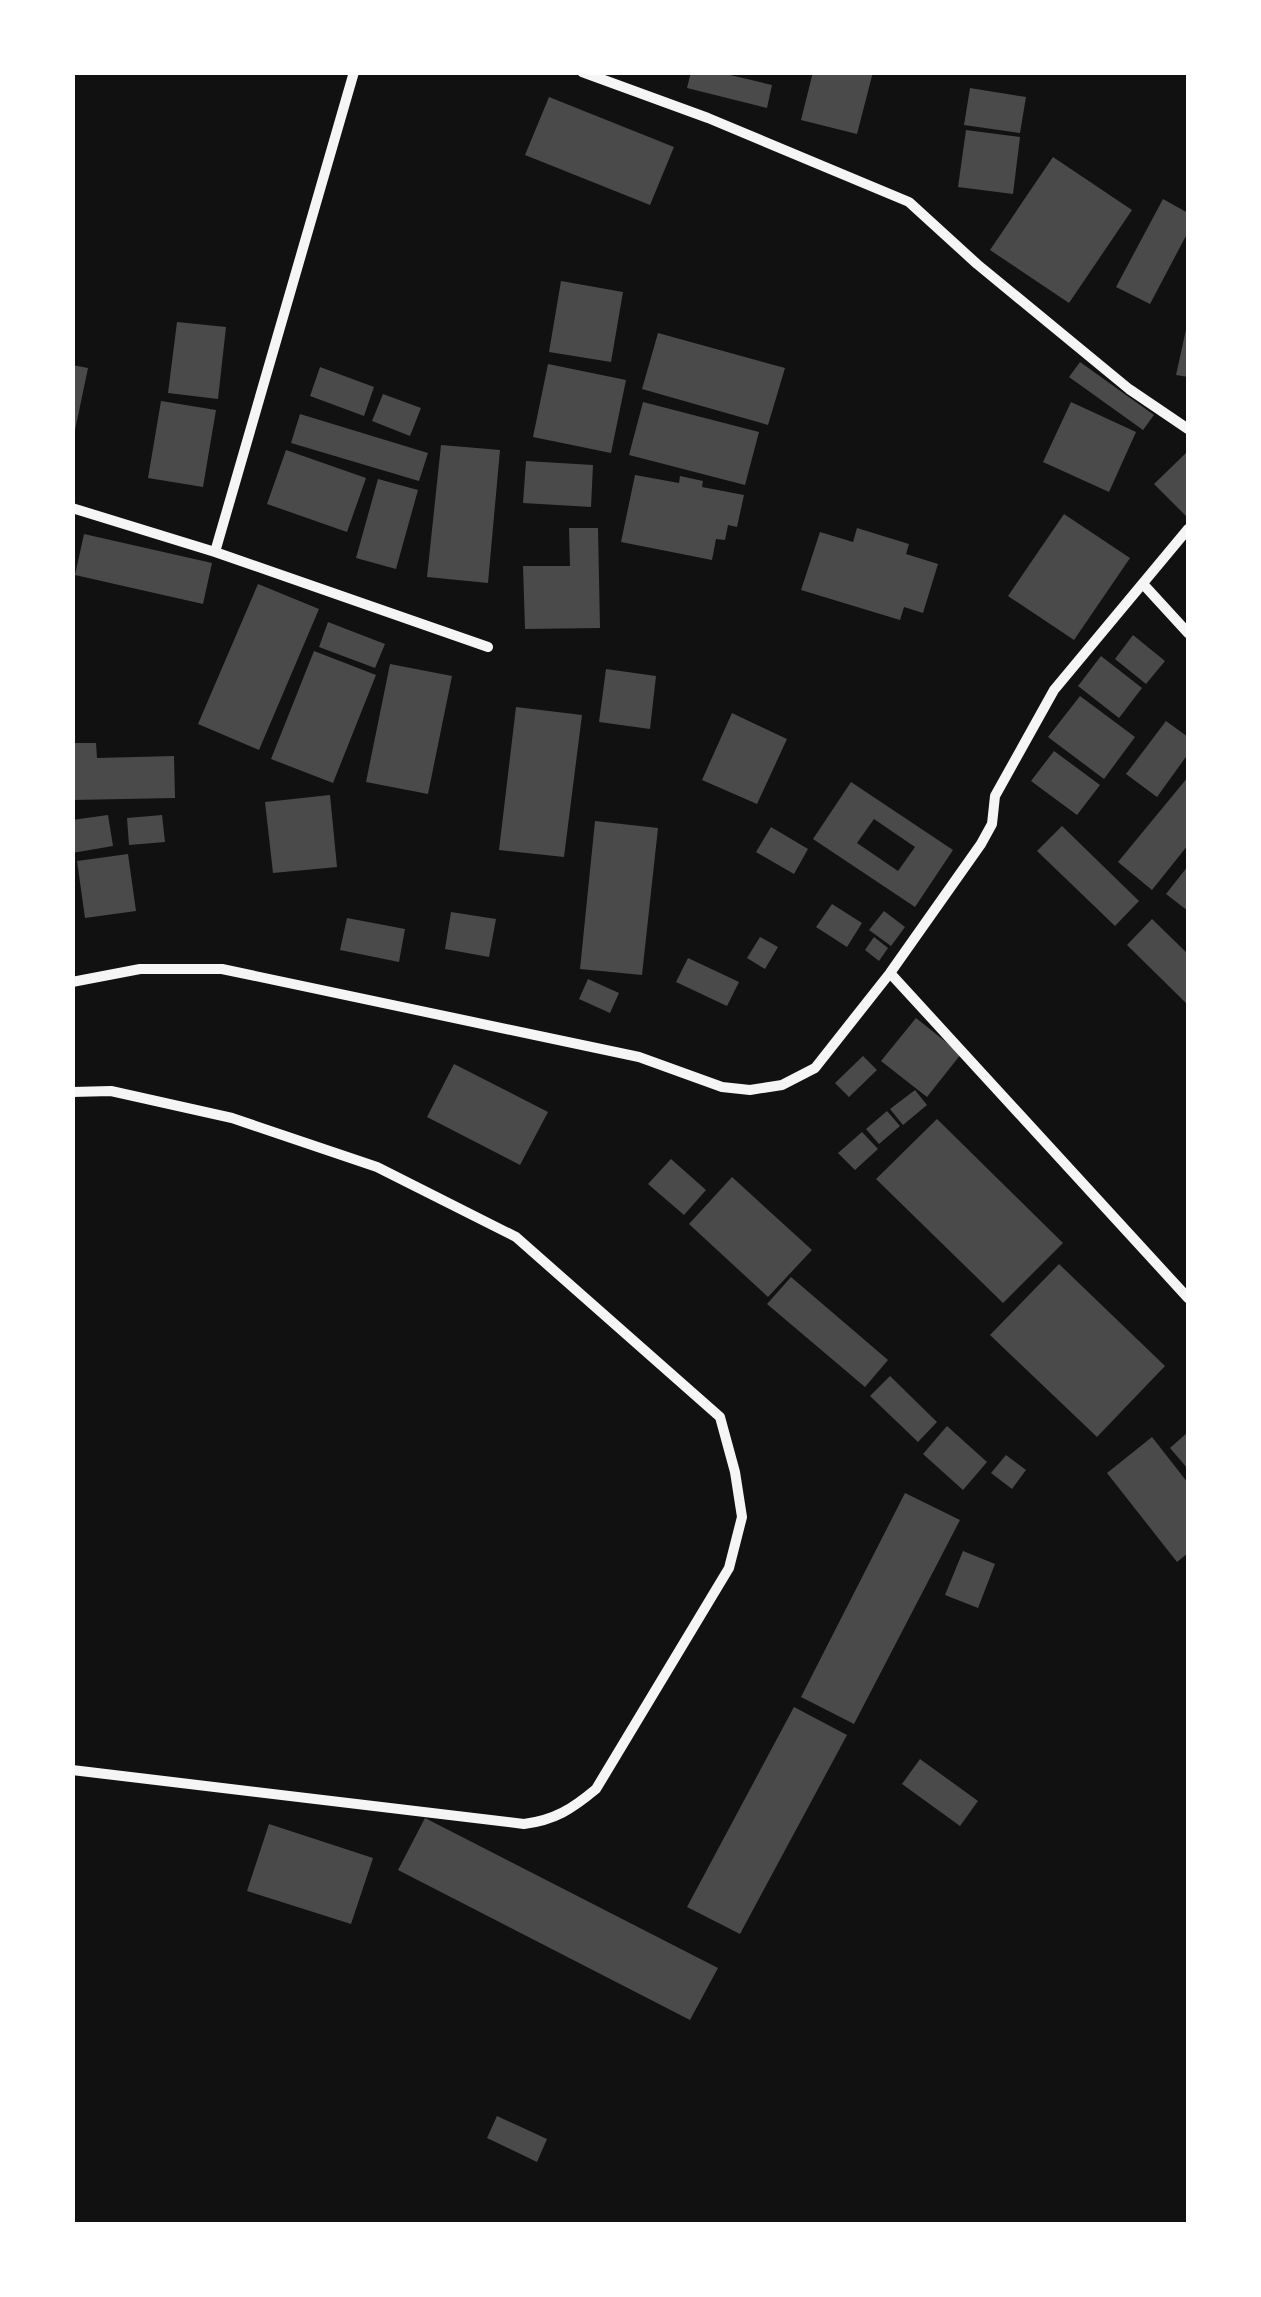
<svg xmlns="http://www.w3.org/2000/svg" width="1261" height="2297" font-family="'Roboto Serif',serif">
  <rect width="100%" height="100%" fill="#111"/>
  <!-- building -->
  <path fill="#4a4a4a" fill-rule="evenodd" d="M 691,72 L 717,72 L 772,85 L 767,108 L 687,88 Z
    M 813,72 L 873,72 L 857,134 L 801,120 Z
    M 970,88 L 1026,97 L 1020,133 L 964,125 Z
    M 549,97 L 674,147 L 650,205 L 525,155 Z
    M 966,130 L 1020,137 L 1013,194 L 958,187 Z
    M 1053,157 L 1132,210 L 1069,303 L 990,250 Z
    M 1163,199 L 1188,213 L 1188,232 L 1150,304 L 1116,287 Z
    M 561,281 L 623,292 L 611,362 L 549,352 Z
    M 177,322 L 226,327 L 218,399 L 168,393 Z
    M 1187,325 L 1188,325 L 1188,377 L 1176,375 Z
    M 658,333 L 785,368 L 768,425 L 642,389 Z
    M 1080,362 L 1154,415 L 1143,430 L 1069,377 Z
    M 548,364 L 626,380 L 611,453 L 533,437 Z
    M 72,365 L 88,368 L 74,435 L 72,435 Z
    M 320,367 L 374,387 L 364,416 L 310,396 Z
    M 383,394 L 421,408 L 410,436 L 372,421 Z
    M 161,401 L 216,410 L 203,487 L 148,478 Z
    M 643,402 L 759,432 L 745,485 L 629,455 Z
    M 1071,402 L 1136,432 L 1109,492 L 1043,462 Z
    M 300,414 L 428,453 L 419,481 L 291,443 Z
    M 441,445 L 500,450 L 488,583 L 427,577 Z
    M 286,450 L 366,478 L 347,532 L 267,504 Z
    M 1186,453 L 1188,456 L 1188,513 L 1186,516 L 1154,484 Z
    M 526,461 L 593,465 L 591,507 L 523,503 Z
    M 635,475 L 679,483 L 680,476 L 703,481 L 702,487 L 744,495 L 737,527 L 728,525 L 725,540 L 716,539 L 712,560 L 621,542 Z
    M 378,479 L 418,490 L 396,569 L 356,558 Z
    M 1064,514 L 1130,558 L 1074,640 L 1008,596 Z
    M 569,528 L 598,528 L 600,628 L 525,629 L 523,566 L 570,566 Z
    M 857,528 L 909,544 L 906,554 L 938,564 L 923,613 L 904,607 L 900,620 L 801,590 L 820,532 L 853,542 Z
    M 84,534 L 212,563 L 203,604 L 75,575 Z
    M 258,584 L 319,609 L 259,750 L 198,724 Z
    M 328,622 L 385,644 L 375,668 L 319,647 Z
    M 1133,635 L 1165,661 L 1146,684 L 1115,659 Z
    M 314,651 L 376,675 L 333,783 L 271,759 Z
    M 1101,656 L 1142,688 L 1119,718 L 1078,686 Z
    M 390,664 L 452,676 L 428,794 L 366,782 Z
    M 606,669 L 656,676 L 650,729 L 599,722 Z
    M 1080,696 L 1135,737 L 1104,779 L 1048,737 Z
    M 516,707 L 582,715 L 564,857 L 499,850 Z
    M 732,713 L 787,739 L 757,804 L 702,780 Z
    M 1166,721 L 1188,737 L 1188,754 L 1157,797 L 1126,774 Z
    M 72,743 L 96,743 L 97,758 L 174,756 L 175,798 L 72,800 Z
    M 1054,751 L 1100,785 L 1077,815 L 1031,781 Z
    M 1188,777 L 1188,845 L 1152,890 L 1118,862 Z
    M 851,782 L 953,850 L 915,907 L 813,839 ZM 874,819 L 915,847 L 898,871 L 857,843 Z
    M 330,795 L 337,867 L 273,873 L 265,802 Z
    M 108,815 L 113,846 L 72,853 L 72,820 Z
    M 162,815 L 165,842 L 129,845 L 127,818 Z
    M 595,821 L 658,828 L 642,975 L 580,969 Z
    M 1062,826 L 1139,901 L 1115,926 L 1037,851 Z
    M 771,827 L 808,849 L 794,874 L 756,852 Z
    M 128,854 L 136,911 L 85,918 L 77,861 Z
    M 1188,866 L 1188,911 L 1166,894 Z
    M 832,904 L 862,923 L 847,947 L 816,927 Z
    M 884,911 L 905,927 L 891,946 L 869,930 Z
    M 451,912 L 496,919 L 489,957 L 445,949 Z
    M 347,918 L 405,929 L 399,962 L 340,950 Z
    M 1152,919 L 1188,954 L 1188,1005 L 1127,945 Z
    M 760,937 L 778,947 L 765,969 L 747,958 Z
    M 874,937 L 888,948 L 879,961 L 865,950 Z
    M 688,958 L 739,982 L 727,1006 L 676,982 Z
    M 588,979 L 619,993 L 610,1013 L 579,999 Z
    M 916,1018 L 961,1054 L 927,1097 L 881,1061 Z
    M 863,1056 L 877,1070 L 849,1097 L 835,1083 Z
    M 454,1064 L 548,1112 L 520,1165 L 427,1117 Z
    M 915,1090 L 927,1105 L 903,1125 L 890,1109 Z
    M 887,1111 L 900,1126 L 879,1144 L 866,1129 Z
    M 937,1119 L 1063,1243 L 1003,1303 L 876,1179 Z
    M 862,1132 L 878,1149 L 855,1170 L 838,1153 Z
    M 671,1159 L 706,1190 L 684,1215 L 648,1184 Z
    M 732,1177 L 812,1250 L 768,1297 L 689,1224 Z
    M 1059,1264 L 1165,1366 L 1097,1437 L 990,1335 Z
    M 791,1277 L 888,1360 L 865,1387 L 767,1304 Z
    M 890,1376 L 937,1422 L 918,1442 L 870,1396 Z
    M 947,1426 L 987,1462 L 963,1490 L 923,1454 Z
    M 1188,1432 L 1188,1469 L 1170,1448 Z
    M 1152,1437 L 1188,1483 L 1188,1553 L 1177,1562 L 1107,1473 Z
    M 1006,1455 L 1026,1470 L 1012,1489 L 991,1473 Z
    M 905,1493 L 960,1520 L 854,1724 L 801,1697 Z
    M 963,1551 L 995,1564 L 978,1608 L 945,1595 Z
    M 794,1707 L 847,1735 L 740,1934 L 687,1907 Z
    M 920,1759 L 978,1801 L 960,1826 L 902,1784 Z
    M 425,1818 L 718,1968 L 690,2020 L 398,1870 Z
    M 269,1824 L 373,1858 L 351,1924 L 247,1891 Z
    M 497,2116 L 547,2139 L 537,2162 L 487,2138 Z"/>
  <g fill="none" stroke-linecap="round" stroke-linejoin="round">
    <!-- minor -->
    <path stroke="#f5f5f5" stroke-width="10" d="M 582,72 L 708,118 L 909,202 L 977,264 L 1129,389 L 1188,429
      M 72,508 L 215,552 L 488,647
      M 215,552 L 354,72
      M 1144,585 L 1188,633
      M 890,973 L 1188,1298
      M 72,982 L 140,969 L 222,969 L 639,1057 L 722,1087 L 750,1090 L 782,1085 L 815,1068 L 890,973 L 981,844 L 992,824 L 995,796 L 1054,690 L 1188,529
      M 72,1092 L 111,1091 L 232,1118 L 377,1167 L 516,1237 L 720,1417 L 735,1472 L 742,1517 L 729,1568 L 596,1789 C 572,1809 555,1820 524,1824 L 72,1770"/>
  </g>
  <!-- border -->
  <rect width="1261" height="2297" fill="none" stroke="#ffffff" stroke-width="150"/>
</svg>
